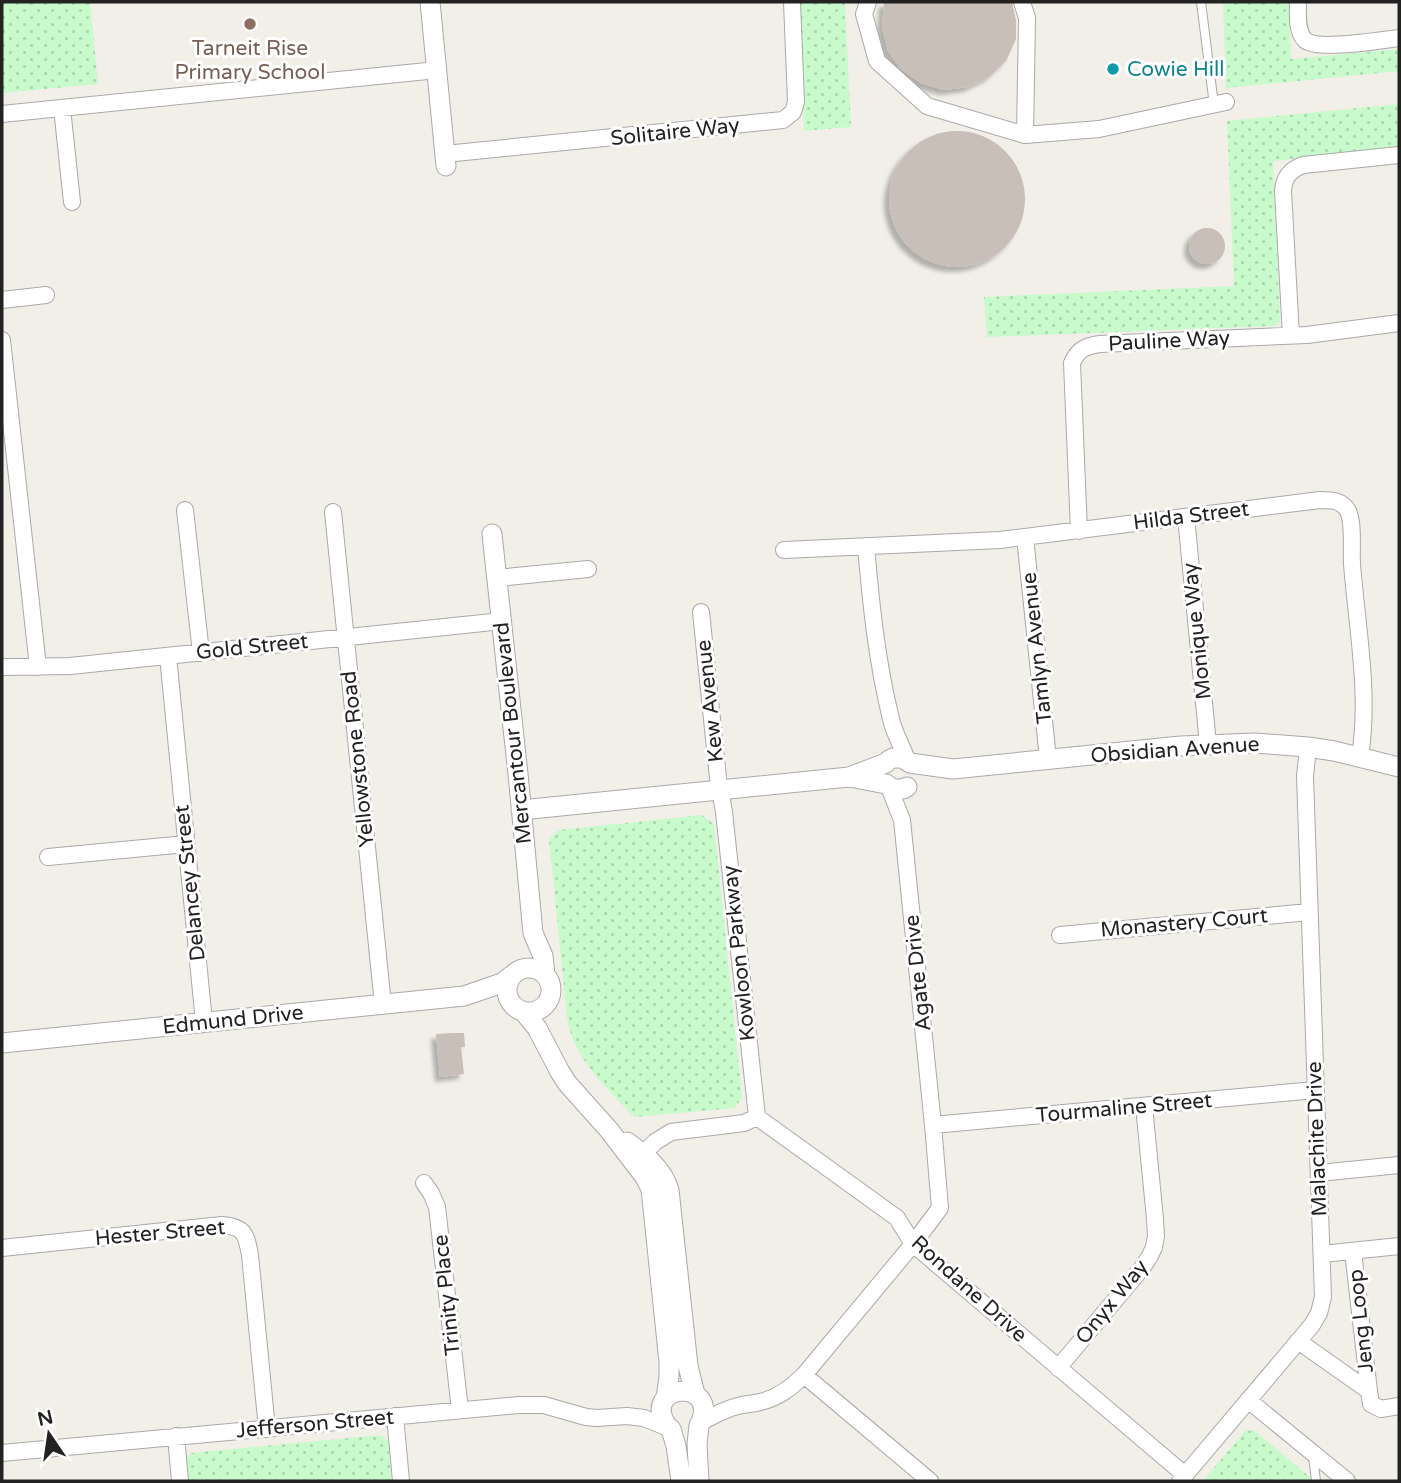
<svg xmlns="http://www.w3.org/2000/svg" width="1401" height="1483" font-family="'Varela Round',sans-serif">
  <defs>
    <pattern id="park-dots" width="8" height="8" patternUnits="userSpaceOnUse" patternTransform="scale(1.75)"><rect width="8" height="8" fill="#c8facc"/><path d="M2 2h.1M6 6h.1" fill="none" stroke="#acd6af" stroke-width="1.8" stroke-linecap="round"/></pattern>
    <filter id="shadow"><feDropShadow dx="-5" dy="5" stdDeviation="2" flood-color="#0004"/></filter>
  </defs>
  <rect width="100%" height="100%" fill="#f2efe9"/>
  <!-- park -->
  <path fill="url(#park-dots)" d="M 2,2 L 90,2 L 98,84 L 2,93 Z
    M 798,2 L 845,2 L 851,127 L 804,131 Z
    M 1223,2 L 1289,2 L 1291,59 L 1399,49 L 1399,71 L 1226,88 Z
    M 1399,104 L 1399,148 L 1273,161 L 1280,322 L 1274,326 L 987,337 L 984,297 L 1234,286 L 1227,121 Z
    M 702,815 L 714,824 L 742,1097 L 735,1108 L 634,1117 C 606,1087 574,1060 567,1018 L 549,839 L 559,830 Z
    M 1254,1430 L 1312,1479 L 1312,1481 L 1203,1481 L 1245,1431 Z
    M 381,1435 L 388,1441 L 392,1481 L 188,1481 L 185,1459 L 191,1453 Z"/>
  <!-- building -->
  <path fill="#c7bfb8" filter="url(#shadow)" d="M 884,2 L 1012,2 L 1016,20 L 1016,39 L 1006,61 L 989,77 L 968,87 L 944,90 L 921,83 L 900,68 L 888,51 L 882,28 Z
    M889 199a68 68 0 1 1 136 0a68 68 0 1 1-136 0Z
    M1189 246a18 18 0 1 1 36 0a18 18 0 1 1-36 0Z
    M 453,1033 L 464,1033 L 465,1047 L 461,1047 L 464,1074 L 440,1077 L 436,1034 Z"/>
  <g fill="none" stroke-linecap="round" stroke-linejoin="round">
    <!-- service casing -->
    <g stroke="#a9a9a9" stroke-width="10">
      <path id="service" d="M 1201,2 L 1214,105
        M 1313,1456 L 1316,1481"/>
    </g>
    <!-- minor casing -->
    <g stroke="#a9a9a9" stroke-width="18">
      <path id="minor" d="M 868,2 L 864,14 L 877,61 L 927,106 L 1025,135 L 1099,129 L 1226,102
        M 1022,2 L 1027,18 L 1025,135
        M 1298,2 C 1298,13 1296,31 1305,40 C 1317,51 1381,40 1399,38
        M 62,108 L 72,202
        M 2,114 L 437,70
        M 445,154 L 783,120 L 793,112 L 796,102 L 792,2
        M 2,300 L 46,295
        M 1291,336 L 1283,191 C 1284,177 1290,170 1303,165 L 1399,155
        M 2,340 L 38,667
        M 185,510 L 201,653
        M 333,512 L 383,1005
        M 1186,517 L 1208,744
        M 1079,531 L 1072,363 C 1078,349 1086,346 1100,344 L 1307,335 L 1399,323
        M 1025,537 L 1048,759
        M 866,546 C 871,605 877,662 891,719 C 894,733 902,746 907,760
        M 784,550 L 1000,540 L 1320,500 C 1331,500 1342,500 1348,511 C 1354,524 1351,549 1352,564 C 1357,628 1370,693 1360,757
        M 497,578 L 588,569
        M 701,612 L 718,778 L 724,812 L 757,1117
        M 168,656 L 204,1022
        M 2,667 L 70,666 L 502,621
        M 48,857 L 186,844
        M 1060,935 L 1309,912
        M 933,1125 L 1315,1090
        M 636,1161 L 655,1142 L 671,1132 L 744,1123 L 757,1117 L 897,1218 L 913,1244 L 1185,1475
        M 1319,1173 L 1399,1165
        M 424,1183 L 431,1193 L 437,1207 L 460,1410
        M 2,1248 L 222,1225 C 245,1227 246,1234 250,1255 L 267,1429
        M 1353,1251 L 1369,1391
        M 1322,1254 L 1399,1246
        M 1298,1341 L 1369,1391 L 1371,1404 L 1381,1409 L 1399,1406
        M 1058,1368 L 1142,1268 L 1150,1256 L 1154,1247 L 1156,1236 L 1155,1219 L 1144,1106
        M 804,1375 L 930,1481
        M 1248,1400 L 1347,1481
        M 395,1416 L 401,1481
        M 699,1425 L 701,1422 C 713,1416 725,1409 738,1406 C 745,1404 753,1404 760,1402 C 778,1398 791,1388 804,1375 L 913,1244 L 940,1208 L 933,1125 L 902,820 L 889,787
        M 176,1436 L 180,1481
        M 2,1453 L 519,1405 L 544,1405 L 586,1417 L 597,1418 L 627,1416 L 644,1418 L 671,1429
        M 1180,1481 L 1312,1325 L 1319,1313 L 1323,1297 L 1305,776 L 1308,747"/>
    </g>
    <!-- tertiary casing -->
    <g stroke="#a9a9a9" stroke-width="21">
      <path id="tertiary" d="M 430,2 L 446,166
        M 492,534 L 518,774 L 533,933 L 543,956 L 545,975
        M 889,760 L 893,758 L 902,758 L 910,763 L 953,769 L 1181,746 L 1255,743 L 1308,747 L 1334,751 L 1399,767
        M 850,777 L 886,784 L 893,789 L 903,789 L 907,787
        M 521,810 L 849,777 L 886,763
        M507 990a22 22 0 1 1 44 0a22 22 0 1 1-44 0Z
        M 523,1011 L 537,1028 L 560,1072 L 567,1083 L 609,1130 L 645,1177 L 651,1189 L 669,1362 L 669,1377 L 666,1398
        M 2,1043 L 464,996 L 502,983 L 511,976
        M 627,1142 C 645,1155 663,1169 669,1190 L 688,1366 L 695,1394
        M 699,1425 L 697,1444 L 699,1481
        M 667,1426 C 640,1384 718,1377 701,1422
        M 671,1429 L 676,1446 L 681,1481"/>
    </g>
    <!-- service -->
    <use href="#service" stroke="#fff" stroke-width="8"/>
    <!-- minor -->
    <use href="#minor" stroke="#fff" stroke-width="16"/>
    <!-- tertiary -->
    <use href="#tertiary" stroke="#fff" stroke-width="19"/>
  </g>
  <!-- markers -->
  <circle fill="#8d6e63" stroke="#fff" stroke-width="2.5" cx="250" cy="24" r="7"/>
  <circle fill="#0f9aa8" stroke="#fff" stroke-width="2.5" cx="1113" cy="69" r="7"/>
  <g text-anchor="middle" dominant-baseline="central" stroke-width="6" stroke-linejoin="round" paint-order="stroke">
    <!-- education labels -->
    <g font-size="21" fill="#785e54" stroke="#fff">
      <text x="250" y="48">Tarneit Rise<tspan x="250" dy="24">Primary School</tspan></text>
    </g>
    <!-- culture labels -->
    <g font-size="21" fill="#0d838f" stroke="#fff" text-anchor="start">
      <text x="1127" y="69">Cowie Hill</text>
    </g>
    <!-- street labels -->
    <g font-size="21" fill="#222" stroke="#fff">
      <text transform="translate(675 132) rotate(-6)">Solitaire Way</text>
      <text transform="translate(1169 341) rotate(-3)">Pauline Way</text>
      <text transform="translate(1191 516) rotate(-7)">Hilda Street</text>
      <text transform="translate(1197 631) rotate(-96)">Monique Way</text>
      <text transform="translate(252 647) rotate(-6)">Gold Street</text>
      <text transform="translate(1037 648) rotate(-96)">Tamlyn Avenue</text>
      <text transform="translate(710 701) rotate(-96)">Kew Avenue</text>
      <text transform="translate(513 733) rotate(-96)">Mercantour Boulevard</text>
      <text transform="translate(1175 750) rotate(-4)">Obsidian Avenue</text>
      <text transform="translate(358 759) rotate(-96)">Yellowstone Road</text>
      <text transform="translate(190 883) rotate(-96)">Delancey Street</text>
      <text transform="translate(1184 923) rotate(-5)">Monastery Court</text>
      <text transform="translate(739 953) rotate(-96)">Kowloon Parkway</text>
      <text transform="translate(918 973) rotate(-96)">Agate Drive</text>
      <text transform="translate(233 1020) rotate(-6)">Edmund Drive</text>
      <text transform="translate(1124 1108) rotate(-5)">Tourmaline Street</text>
      <text transform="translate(1317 1139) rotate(-92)">Malachite Drive</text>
      <text transform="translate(160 1233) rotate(-5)">Hester Street</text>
      <text transform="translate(969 1289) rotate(42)">Rondane Drive</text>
      <text transform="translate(447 1295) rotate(-96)">Trinity Place</text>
      <text transform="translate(1112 1302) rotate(-51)">Onyx Way</text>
      <text transform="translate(1361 1321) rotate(-96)">Jeng Loop</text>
      <text transform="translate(315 1424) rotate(-5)">Jefferson Street</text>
    </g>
  </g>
  <!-- border -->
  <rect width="1401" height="1483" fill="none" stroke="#222222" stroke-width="7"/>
  <!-- north arrow -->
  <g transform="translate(49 1434) rotate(347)" stroke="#ffffff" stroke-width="5" paint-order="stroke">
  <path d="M0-5L12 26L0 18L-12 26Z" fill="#222222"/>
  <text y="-10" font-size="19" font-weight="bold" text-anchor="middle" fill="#222222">N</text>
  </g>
</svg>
